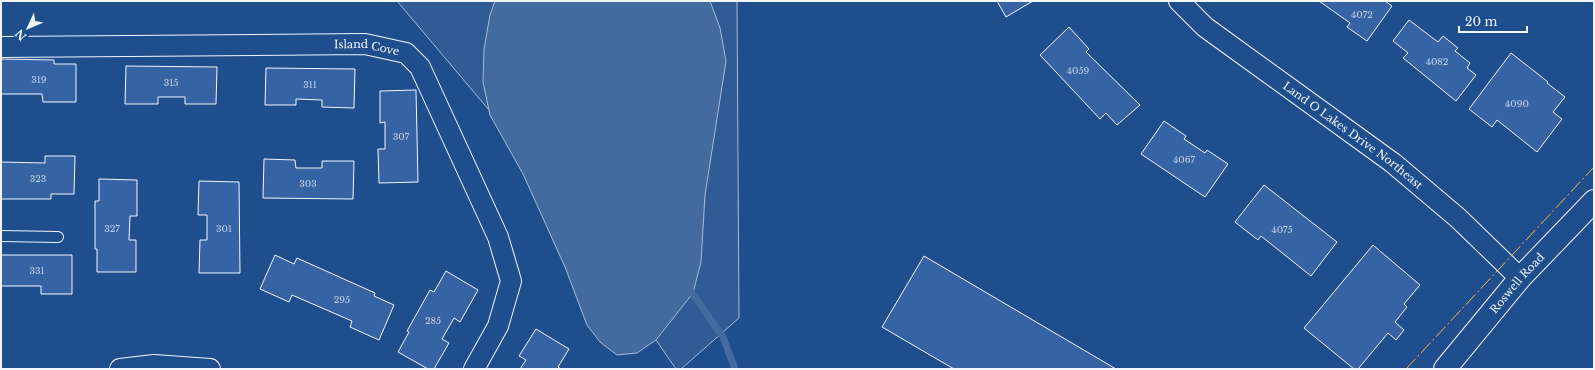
<svg xmlns="http://www.w3.org/2000/svg" width="1595" height="370" font-family="'Libre Baskerville',serif">
  <rect width="100%" height="100%" fill="#1f4e8c"/>
  <!-- green -->
  <path fill="#305b95" stroke="#a8bbd7" d="M 397,1 L 737,1 L 739,318 L 681,369 L 676,369 L 532,161 Z"/>
  <!-- water -->
  <path fill="#446ba0" stroke="#a8bbd7" d="M 495,1 L 710,1 L 720,28 L 726,61 L 705,195 L 701,262 L 693,293 L 656,340 L 637,353 L 617,355 L 600,342 L 587,325 L 565,267 L 523,174 L 490,115 L 483,82 L 484,49 L 490,15 Z"/>
  <g fill="none" stroke-linecap="round" stroke-linejoin="round">
    <!-- stream -->
    <path stroke="#446ba0" stroke-width="7" d="M 688,287 L 723,337 L 735,369"/>
  </g>
  <!-- building -->
  <path fill="#3563a3" stroke="#f2f6ff" d="M 997,1 L 1033,1 L 1006,17 Z
    M 1319,1 L 1385,1 L 1392,6 L 1367,41 L 1347,27 L 1350,23 Z
    M 1409,20 L 1438,42 L 1443,36 L 1458,48 L 1455,51 L 1470,63 L 1467,68 L 1476,75 L 1456,101 L 1403,58 L 1408,53 L 1393,41 Z
    M 1069,27 L 1089,49 L 1086,52 L 1140,105 L 1117,125 L 1106,113 L 1100,119 L 1040,55 Z
    M 1511,53 L 1548,82 L 1547,83 L 1565,97 L 1553,112 L 1562,119 L 1537,152 L 1497,120 L 1492,127 L 1469,109 Z
    M 1,59 L 54,60 L 54,64 L 76,64 L 76,102 L 43,102 L 42,94 L 1,94 Z
    M 126,66 L 217,67 L 216,104 L 185,104 L 185,97 L 158,97 L 158,104 L 125,104 Z
    M 266,68 L 355,69 L 354,108 L 322,107 L 322,100 L 296,99 L 296,105 L 265,105 Z
    M 416,90 L 418,182 L 379,183 L 378,149 L 385,149 L 385,122 L 380,123 L 380,91 Z
    M 1164,121 L 1186,136 L 1184,139 L 1205,153 L 1207,150 L 1228,164 L 1205,197 L 1141,154 Z
    M 45,156 L 75,156 L 74,194 L 51,194 L 51,199 L 1,199 L 1,162 L 45,163 Z
    M 264,159 L 295,160 L 296,168 L 322,168 L 322,161 L 354,161 L 353,199 L 263,198 Z
    M 99,179 L 137,180 L 137,216 L 130,216 L 129,240 L 136,240 L 136,272 L 97,272 L 97,249 L 95,249 L 95,201 L 99,201 Z
    M 199,181 L 239,182 L 240,273 L 199,273 L 200,240 L 207,240 L 207,215 L 198,215 Z
    M 1264,185 L 1337,242 L 1311,276 L 1261,236 L 1258,240 L 1235,222 Z
    M 1373,245 L 1420,285 L 1404,304 L 1407,307 L 1395,322 L 1404,330 L 1396,340 L 1388,333 L 1358,369 L 1354,369 L 1304,328 Z
    M 1,255 L 72,255 L 72,294 L 41,294 L 41,286 L 1,286 Z
    M 275,255 L 294,264 L 297,258 L 375,293 L 374,296 L 394,305 L 379,340 L 350,327 L 352,321 L 292,295 L 289,302 L 260,289 Z
    M 924,256 L 1116,369 L 954,369 L 882,327 Z
    M 446,271 L 478,290 L 460,322 L 454,318 L 442,339 L 449,343 L 434,369 L 428,369 L 398,352 L 409,332 L 407,331 L 430,290 L 434,292 Z
    M 536,329 L 569,349 L 558,367 L 561,369 L 520,369 L 526,360 L 519,356 Z"/>
  <g fill="none" stroke-linecap="round" stroke-linejoin="round">
    <!-- lane casing -->
    <g stroke="#f2f6ff" stroke-width="12">
      <path id="lane" d="M 1,236 L 58,237"/>
    </g>
    <!-- street casing -->
    <g stroke="#f2f6ff" stroke-width="22">
      <g id="street">
        <path id="s1" d="M 1179,1 L 1205,27 L 1393,163 L 1458,218 L 1520,278"/>
        <path id="s2" d="M 1,47 L 365,44 L 406,53 L 420,67 L 498,237 L 511,281 L 498,326 L 474,369"/>
        <path d="M 120,369 L 154,365 L 210,369"/>
      </g>
    </g>
    <!-- primary casing -->
    <g stroke="#f2f6ff" stroke-width="24">
      <g id="primary">
        <path id="s3" d="M 1445,369 L 1520,278 L 1594,201"/>
      </g>
    </g>
    <!-- lane -->
    <use href="#lane" stroke="#1f4e8c" stroke-width="10"/>
    <!-- street -->
    <use href="#street" stroke="#1f4e8c" stroke-width="20"/>
    <!-- primary -->
    <use href="#primary" stroke="#1f4e8c" stroke-width="22"/>
    <!-- power -->
    <path stroke="#ffb74d" stroke-width="1" stroke-dasharray="14 3 2 3" stroke-linecap="butt" d="M 1406,369 L 1594,167"/>
  </g>
  <g text-anchor="middle" dominant-baseline="central" stroke-width="3" stroke-linejoin="round" paint-order="stroke">
    <!-- number labels -->
    <g font-size="9" fill="#c3d1e8">
      <text x="1362" y="14">4072</text>
      <text x="1437" y="61">4082</text>
      <text x="1078" y="70">4059</text>
      <text x="39" y="79">319</text>
      <text x="171" y="82">315</text>
      <text x="310" y="84">311</text>
      <text x="1517" y="103">4090</text>
      <text x="401" y="136">307</text>
      <text x="1184" y="159">4067</text>
      <text x="38" y="178">323</text>
      <text x="308" y="183">303</text>
      <text x="112" y="228">327</text>
      <text x="224" y="228">301</text>
      <text x="1282" y="229">4075</text>
      <text x="37" y="270">331</text>
      <text x="342" y="299">295</text>
      <text x="433" y="320">285</text>
    </g>
    <!-- street labels -->
    <g font-size="11" fill="#f2f6ff" stroke="#1f4e8c">
      <text stroke="none"><textPath href="#s2" startOffset="366">Island Cove</textPath></text>
      <text stroke="none"><textPath href="#s1" startOffset="220">Land O Lakes Drive Northeast</textPath></text>
      <text stroke="none"><textPath href="#s3" startOffset="112">Roswell Road</textPath></text>
    </g>
  </g>
  <!-- border -->
  <rect width="1595" height="370" fill="none" stroke="#f2f6ff" stroke-width="4"/>
  <!-- north arrow -->
  <g transform="translate(28 28) rotate(226)" stroke="#1f4e8c" stroke-width="3" paint-order="stroke">
  <path d="M0-3L7 15L0 10L-7 15Z" fill="#f2f6ff"/>
  <text y="-6" font-size="11" font-weight="bold" text-anchor="middle" fill="#f2f6ff">N</text>
  </g>
  <!-- scale -->
  <path d="M1459 26v6h68v-6" fill="none" stroke="#f2f6ff" stroke-width="2"/>
  <text x="1465" y="26" font-size="12" fill="#f2f6ff" stroke="#1f4e8c" stroke-width="3" paint-order="stroke">20 m</text>
</svg>
